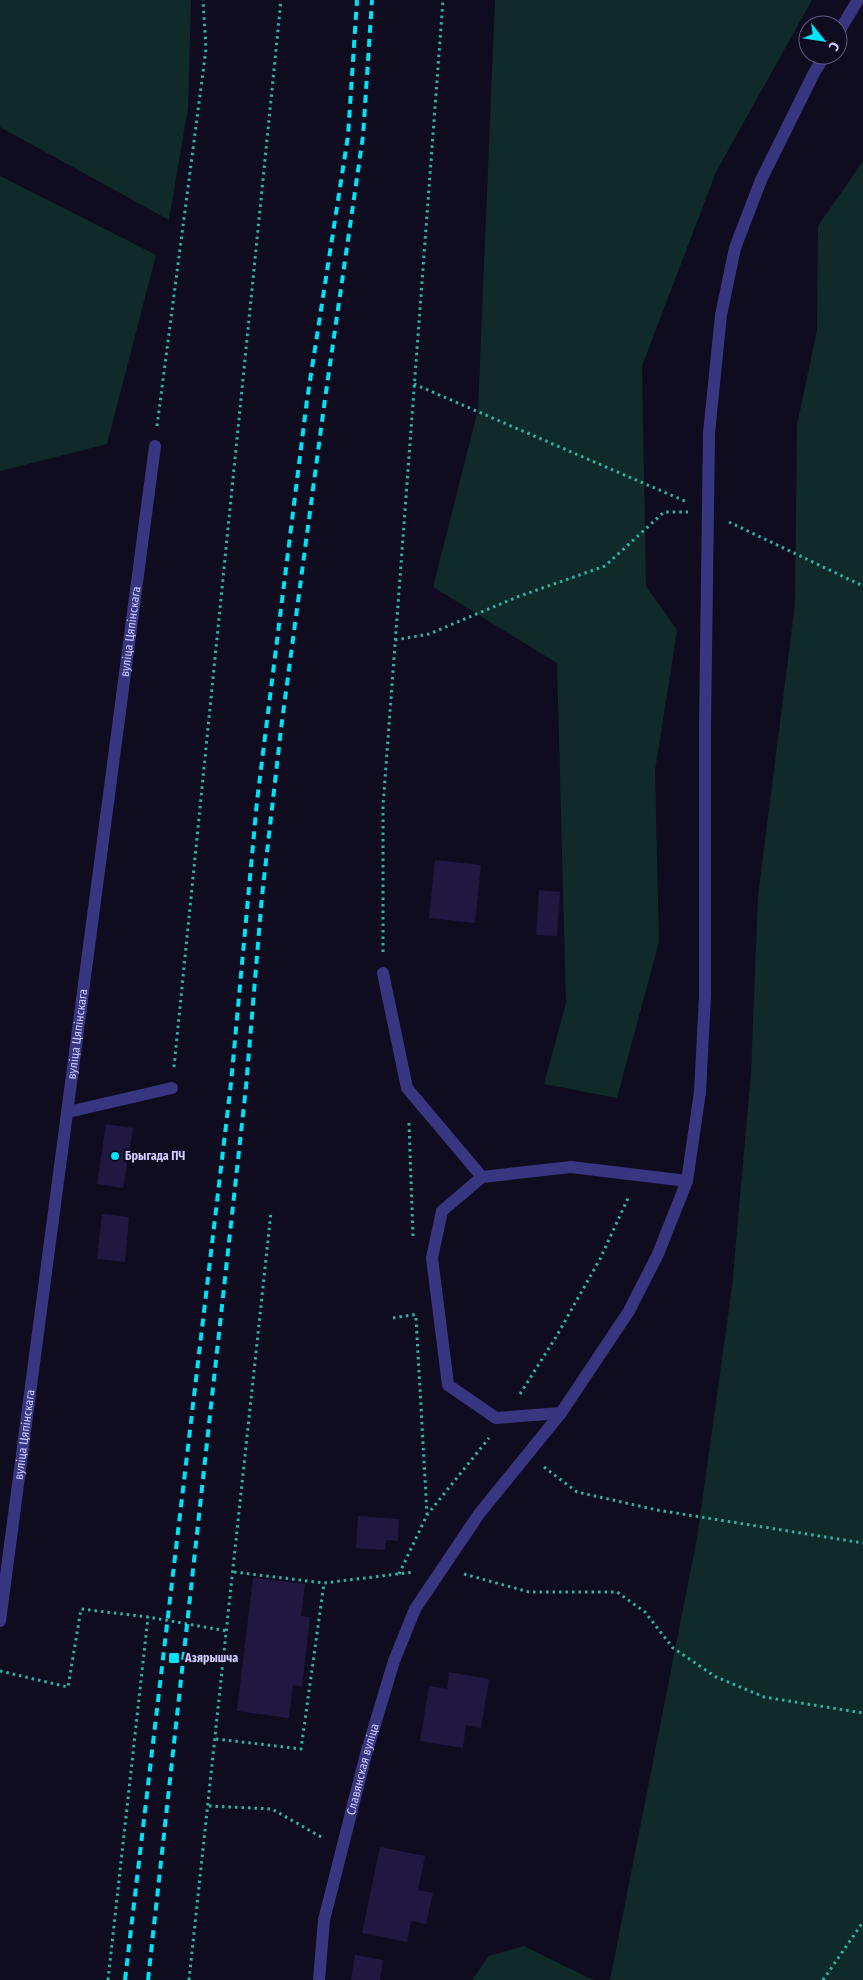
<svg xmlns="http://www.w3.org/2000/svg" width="863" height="1980" font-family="'Fira Sans Condensed',sans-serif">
  <rect width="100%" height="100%" fill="#0f0c20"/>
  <!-- green -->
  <path fill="#0f2a28" d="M 0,0 L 191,0 L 188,108 L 169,220 L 0,127 Z
    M 495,0 L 812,0 L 716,172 L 642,366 L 646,586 L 677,630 L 655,771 L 659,942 L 617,1098 L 544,1084 L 566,1003 L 557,663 L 433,587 L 478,410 Z
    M 863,161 L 863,1980 L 610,1980 L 697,1538 L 732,1287 L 751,1073 L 758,896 L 795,604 L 797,425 L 817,330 L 818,226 Z
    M 0,176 L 156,255 L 107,444 L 0,471 Z
    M 524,1946 L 593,1980 L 472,1980 L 489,1956 Z"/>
  <!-- building -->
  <path fill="#201841" d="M 435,860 L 481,865 L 475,923 L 429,918 Z
    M 539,890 L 560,892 L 557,936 L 536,935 Z
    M 106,1124 L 133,1128 L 123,1188 L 97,1184 Z
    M 102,1214 L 129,1217 L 125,1262 L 97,1259 Z
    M 358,1516 L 399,1519 L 398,1541 L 386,1540 L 385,1550 L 356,1548 Z
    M 253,1578 L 305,1584 L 301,1616 L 310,1617 L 302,1687 L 293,1685 L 289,1718 L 237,1711 Z
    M 449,1672 L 489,1679 L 481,1728 L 466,1725 L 463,1748 L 420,1741 L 429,1686 L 447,1689 Z
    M 380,1847 L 425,1856 L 418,1890 L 433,1893 L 426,1924 L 411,1921 L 407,1942 L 362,1933 Z
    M 355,1955 L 383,1960 L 380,1980 L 351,1980 Z"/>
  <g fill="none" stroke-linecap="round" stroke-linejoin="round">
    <!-- path -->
    <path stroke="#2bb3a8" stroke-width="3" stroke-dasharray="2.5 4" stroke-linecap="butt" d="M 414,384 L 687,502
      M 157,426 L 206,49 L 203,0
      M 729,522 L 863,586
      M 395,640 L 429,634 L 517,597 L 605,566 L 664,512 L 688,512
      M 383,952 L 383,806 L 443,0
      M 174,1067 L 281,0
      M 409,1123 L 413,1237
      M 393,1318 L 418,1314
      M 416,1318 L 427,1514
      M 520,1394 L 556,1337 L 600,1259 L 629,1196
      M 544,1467 L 577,1492 L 657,1510 L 863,1543
      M 234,1572 L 324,1583 L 414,1572
      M 399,1574 L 427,1515 L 489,1438
      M 464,1574 L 529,1592 L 617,1592 L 645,1612 L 673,1648 L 716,1677 L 764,1697 L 863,1713
      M 0,1671 L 68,1687 L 81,1609 L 148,1617 L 227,1631
      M 216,1739 L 301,1749 L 324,1583
      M 209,1806 L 272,1809 L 323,1838
      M 108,1980 L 148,1617
      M 189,1980 L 271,1212
      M 823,1980 L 863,1922"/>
    <!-- service -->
    <path stroke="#383680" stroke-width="12" d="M 383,973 L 407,1088 L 482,1177
      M 68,1112 L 172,1088
      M 561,1413 L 496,1418 L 448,1385 L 432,1258 L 442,1211 L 482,1177 L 571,1167 L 687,1181"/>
    <!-- minor -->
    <g stroke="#383680" stroke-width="12">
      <path d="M 838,33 L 858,0"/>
      <path id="s1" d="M 0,1621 L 155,446"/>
      <path id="s2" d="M 319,1980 L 324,1920 L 366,1754 L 394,1661 L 415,1609 L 479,1514 L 561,1413 L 629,1311 L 658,1254 L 687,1181 L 700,1092 L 705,996 L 705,727 L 709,433 L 721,315 L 735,248 L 761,180 L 814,73 L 825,55"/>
    </g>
    <!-- rail -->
    <path stroke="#00e2f6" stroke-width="4" stroke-dasharray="8 6" stroke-linecap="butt" d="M 125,1980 L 231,1083 L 257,801 L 307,400 L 348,136 L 357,0
      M 148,1980 L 246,1087 L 262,896 L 281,729 L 325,399 L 363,136 L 372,0"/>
  </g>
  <!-- markers -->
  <g fill="#00e2f6" stroke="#0f0c20" stroke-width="2">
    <circle cx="115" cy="1156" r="5"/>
    <rect x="168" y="1652" width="12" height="12" rx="2.5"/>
  </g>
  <g text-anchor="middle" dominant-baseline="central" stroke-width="5" stroke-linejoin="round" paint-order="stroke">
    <!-- street labels -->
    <g font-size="12" fill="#d0cbff" stroke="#0f0c20">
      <text stroke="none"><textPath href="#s1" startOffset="998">вуліца Цяпінскага</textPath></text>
      <text stroke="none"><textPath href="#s1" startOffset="592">вуліца Цяпінскага</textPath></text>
      <text stroke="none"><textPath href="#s1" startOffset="188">вуліца Цяпінскага</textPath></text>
      <text stroke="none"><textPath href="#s2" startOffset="216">Славянская вуліца</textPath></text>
    </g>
    <!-- poi labels -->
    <g font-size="12" font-weight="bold" fill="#d0cbff" stroke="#0f0c20" text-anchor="start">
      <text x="125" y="1156">Брыгада ПЧ</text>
      <text x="185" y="1658">Азярышча</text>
    </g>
  </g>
  <!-- north arrow -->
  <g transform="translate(823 40) rotate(120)"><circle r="24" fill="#0f0c20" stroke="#5c5879"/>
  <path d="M0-4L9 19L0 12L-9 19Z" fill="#00e2f6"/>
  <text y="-8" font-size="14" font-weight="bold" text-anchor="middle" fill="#d0cbff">С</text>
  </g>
</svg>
